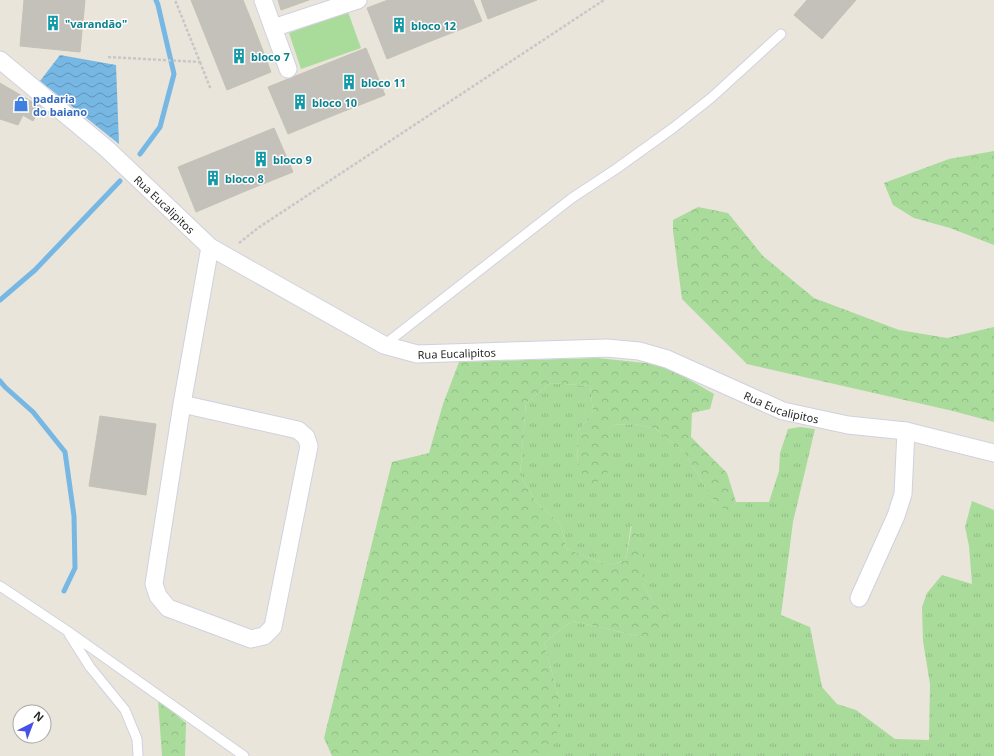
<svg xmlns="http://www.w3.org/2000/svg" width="994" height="756" font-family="'Noto Sans',sans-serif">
  <defs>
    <pattern id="grass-tufts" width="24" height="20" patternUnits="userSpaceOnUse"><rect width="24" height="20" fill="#a9db9b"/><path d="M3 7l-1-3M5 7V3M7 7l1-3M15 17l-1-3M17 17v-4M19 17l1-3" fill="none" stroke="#91bc86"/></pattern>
    <pattern id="forest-crowns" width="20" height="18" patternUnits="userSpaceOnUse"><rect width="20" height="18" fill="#a9db9b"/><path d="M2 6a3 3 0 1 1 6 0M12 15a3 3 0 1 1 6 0" fill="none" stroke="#91bc86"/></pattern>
    <pattern id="water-waves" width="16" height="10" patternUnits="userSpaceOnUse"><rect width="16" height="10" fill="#76b7e3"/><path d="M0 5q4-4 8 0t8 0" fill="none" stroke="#6195b8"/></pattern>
  </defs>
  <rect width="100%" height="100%" fill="#e9e5db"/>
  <!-- grass -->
  <path fill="url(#grass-tufts)" d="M 551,383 L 590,386 L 593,411 L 577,433 L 578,470 L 611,464 L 611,425 L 635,424 L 656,429 L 685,453 L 715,503 L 729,511 L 736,502 L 769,502 L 779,471 L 780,453 L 788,429 L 800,427 L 815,429 L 793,522 L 781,615 L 810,627 L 822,687 L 837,704 L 856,710 L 895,739 L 929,740 L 930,684 L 923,641 L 922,607 L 927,593 L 942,575 L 972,584 L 969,546 L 965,527 L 972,501 L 994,510 L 994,756 L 548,756 L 559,698 L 544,643 L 572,621 L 643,637 L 668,616 L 653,602 L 642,583 L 642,542 L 631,525 L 626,560 L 609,565 L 584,556 L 566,548 L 561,525 L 536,502 L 520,475 L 526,403 Z"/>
  <!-- forest -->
  <path fill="url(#forest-crowns)" d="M 994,151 L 994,245 L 950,228 L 914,218 L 893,205 L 884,183 L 949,159 Z
    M 698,207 L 728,213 L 763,256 L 814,298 L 899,330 L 947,338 L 994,327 L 994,422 L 953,411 L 747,364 L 682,299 L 673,231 L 673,220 Z
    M 598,358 L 664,365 L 714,394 L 710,409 L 692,413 L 691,437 L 727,473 L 736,502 L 729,512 L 715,503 L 685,453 L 656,429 L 635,424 L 611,425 L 611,463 L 606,477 L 593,484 L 578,470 L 577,433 L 593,411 L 590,386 L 551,383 L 526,403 L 520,475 L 536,502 L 561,525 L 566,548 L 584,556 L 609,565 L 626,560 L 632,524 L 642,542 L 642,583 L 653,602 L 668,616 L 661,636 L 643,637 L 572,621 L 544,643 L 559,698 L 557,735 L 548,756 L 332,756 L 324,738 L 392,462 L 429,453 L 443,404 L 459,362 Z
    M 158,700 L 186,723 L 185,756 L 162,756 Z"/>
  <!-- park -->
  <path fill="#a9db9b" d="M 348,12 L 361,48 L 301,69 L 289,33 Z"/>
  <!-- water -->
  <path fill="url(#water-waves)" d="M 60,55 L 116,65 L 119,144 L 40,81 Z"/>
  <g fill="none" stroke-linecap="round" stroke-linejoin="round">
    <!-- stream -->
    <path stroke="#76b7e3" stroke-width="5" d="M 140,154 L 160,127 L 174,74 L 158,5 L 156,0
      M 0,300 L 35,270 L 120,181
      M 0,381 L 5,387 L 33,412 L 65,452 L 74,516 L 75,568 L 64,591"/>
  </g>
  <!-- building -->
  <path fill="#c4c1ba" stroke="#c4c1b5" d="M 24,0 L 85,0 L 80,52 L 20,46 Z
    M 191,0 L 243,0 L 252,22 L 207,40 Z
    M 278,0 L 309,0 L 281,10 Z
    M 388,0 L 415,0 L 431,41 L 387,59 L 367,8 Z
    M 415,0 L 473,0 L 482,21 L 431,41 Z
    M 481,0 L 537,0 L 488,19 Z
    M 807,0 L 856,0 L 822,39 L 794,15 Z
    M 252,22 L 271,72 L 227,90 L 207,40 Z
    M 366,48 L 385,95 L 332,116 L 313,69 Z
    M 313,69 L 332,116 L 288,134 L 268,87 Z
    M 0,83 L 41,107 L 33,121 L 0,102 Z
    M 0,102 L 23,115 L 18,125 L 0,119 Z
    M 274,128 L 293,172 L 248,190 L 230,146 Z
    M 230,146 L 248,190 L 196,212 L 178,167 Z
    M 100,416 L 156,424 L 146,495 L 89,486 Z"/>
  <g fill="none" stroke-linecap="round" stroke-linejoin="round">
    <!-- lane casing -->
    <g stroke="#d0d1e0" stroke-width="11">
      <path id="lane" d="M 384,345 L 572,198 L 616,169 L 673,128 L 711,98 L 781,34
        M 0,586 L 66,630 L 244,756
        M 69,634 L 90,667 L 125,710 L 137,739 L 138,756"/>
    </g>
    <!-- street casing -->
    <g stroke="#d0d1e0" stroke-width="19">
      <g id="street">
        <path d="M 263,0 L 288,69"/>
        <path d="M 273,28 L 358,0"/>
        <path id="s1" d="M 0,60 L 107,149 L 210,247 L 384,345 L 417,354 L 607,348 L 639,351 L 667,359 L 783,411 L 848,425 L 906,431 L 994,453"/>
        <path d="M 182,404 L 298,430 L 306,437 L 309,446 L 273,627 L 264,636 L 251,639 L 168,608 L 158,596 L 154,584 L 182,404 L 210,247"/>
        <path d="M 859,598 L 896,516 L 903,494 L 906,431"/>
      </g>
    </g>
    <!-- path -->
    <path stroke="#c7c7c7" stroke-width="2.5" stroke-dasharray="3 2" stroke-linecap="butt" d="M 108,57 L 200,62 L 175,0
      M 200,62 L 211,90
      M 239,243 L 258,228 L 604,0"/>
    <!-- lane -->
    <use href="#lane" stroke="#fff" stroke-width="9"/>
    <!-- street -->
    <use href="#street" stroke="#fff" stroke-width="17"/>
  </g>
  <!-- icons -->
  <defs>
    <g id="building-bare" transform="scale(1.2)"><path d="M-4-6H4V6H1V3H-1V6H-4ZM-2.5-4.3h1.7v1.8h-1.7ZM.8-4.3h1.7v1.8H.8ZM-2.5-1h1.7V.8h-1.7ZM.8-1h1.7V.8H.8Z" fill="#0f9aa8" stroke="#fff" stroke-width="2.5" paint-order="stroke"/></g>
    <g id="shop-bare" transform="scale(1.2)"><path d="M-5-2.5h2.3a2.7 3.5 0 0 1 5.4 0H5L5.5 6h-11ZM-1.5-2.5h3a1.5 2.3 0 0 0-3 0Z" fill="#3f7fe0" stroke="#fff" stroke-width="2.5" paint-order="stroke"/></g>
  </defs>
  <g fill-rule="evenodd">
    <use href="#building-bare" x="53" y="23"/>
    <use href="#building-bare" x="399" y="25"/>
    <use href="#building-bare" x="239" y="56"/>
    <use href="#building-bare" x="349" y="82"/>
    <use href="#building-bare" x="300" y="102"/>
    <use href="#shop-bare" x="21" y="104"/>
    <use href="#building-bare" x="261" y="159"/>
    <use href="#building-bare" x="213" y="178"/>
  </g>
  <g text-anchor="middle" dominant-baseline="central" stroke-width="3" stroke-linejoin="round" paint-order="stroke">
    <!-- culture labels -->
    <g font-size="11" font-weight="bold" fill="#0d838f" stroke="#fff" text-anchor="start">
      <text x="65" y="23">"varandão"</text>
      <text x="411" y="25">bloco 12</text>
      <text x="251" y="56">bloco 7</text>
      <text x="361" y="82">bloco 11</text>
      <text x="312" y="102">bloco 10</text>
      <text x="273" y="159">bloco 9</text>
      <text x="225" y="178">bloco 8</text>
    </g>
    <!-- shop labels -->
    <g font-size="11" font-weight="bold" fill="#366cbe" stroke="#fff" text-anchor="start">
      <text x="33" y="98">padaria<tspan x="33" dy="13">do baiano</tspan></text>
    </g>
    <!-- street labels -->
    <g font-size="11" fill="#282828" stroke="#fff">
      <text stroke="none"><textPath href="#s1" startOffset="219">Rua Eucalipitos</textPath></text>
      <text stroke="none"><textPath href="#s1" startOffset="555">Rua Eucalipitos</textPath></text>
      <text stroke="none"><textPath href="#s1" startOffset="891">Rua Eucalipitos</textPath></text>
    </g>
  </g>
  <!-- north arrow -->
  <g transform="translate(32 724) rotate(42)"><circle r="19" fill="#ffffff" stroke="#a9a9a9"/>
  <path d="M0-3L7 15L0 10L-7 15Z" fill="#4750e9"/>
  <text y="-6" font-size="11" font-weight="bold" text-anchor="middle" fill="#282828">N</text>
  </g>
</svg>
